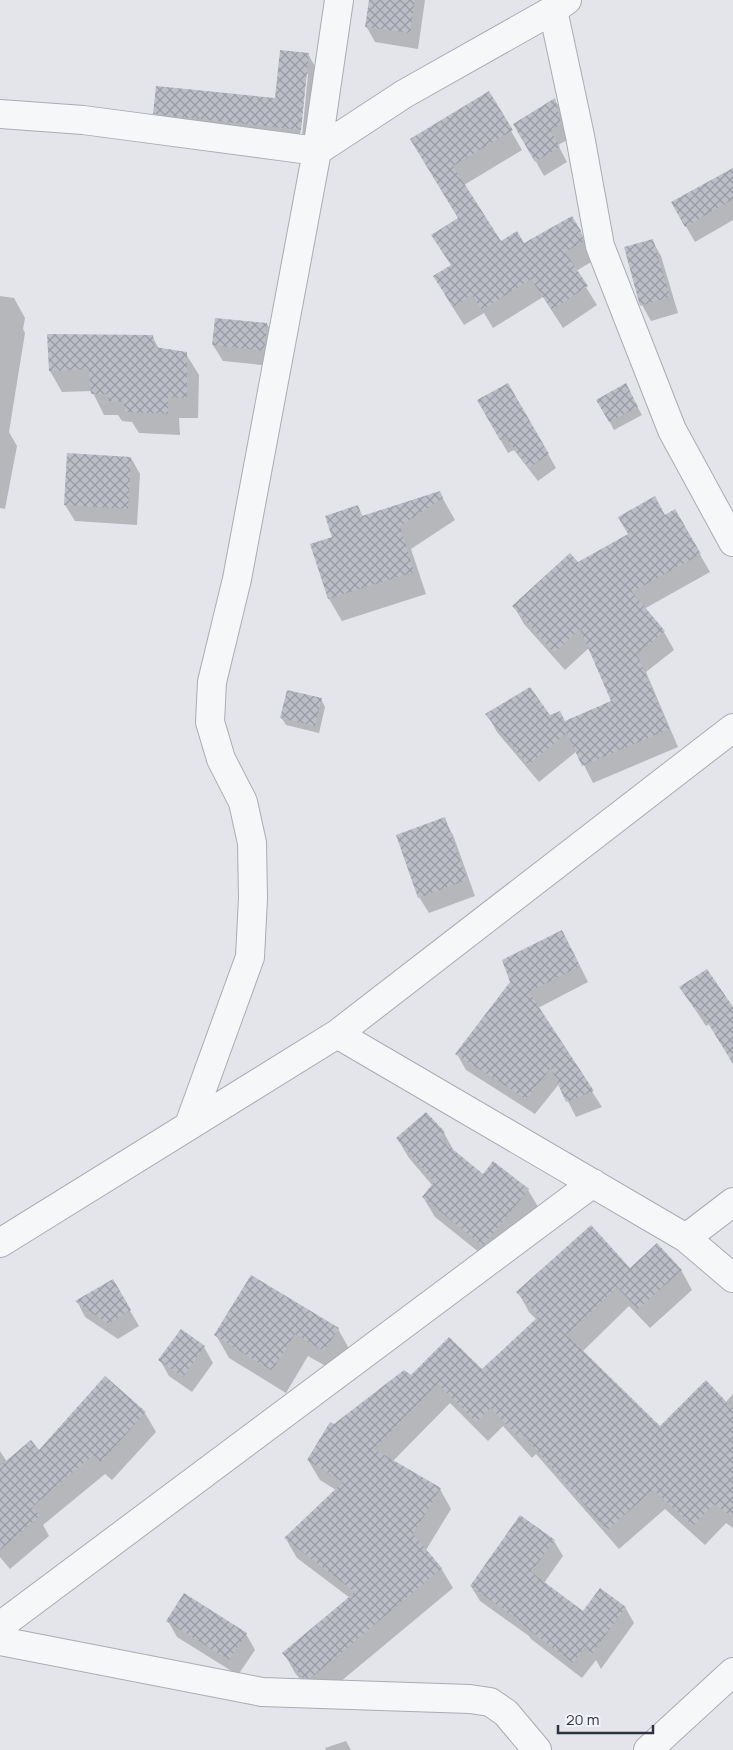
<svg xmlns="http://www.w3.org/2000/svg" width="733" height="1750" font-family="Manrope,sans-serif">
  <defs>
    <pattern id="building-cross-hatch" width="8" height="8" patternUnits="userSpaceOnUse" patternTransform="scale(1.25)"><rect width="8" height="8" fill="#bbbec7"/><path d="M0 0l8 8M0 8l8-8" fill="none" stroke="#989ba3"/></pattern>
  </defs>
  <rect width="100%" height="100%" fill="#e3e5ea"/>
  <!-- shadow -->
  <path fill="#0003" fill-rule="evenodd" d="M 370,0 L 425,0 L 418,49 L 375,42 L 366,26 Z
    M 308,54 L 321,77 L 314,152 L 168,136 L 155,113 L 276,99 ZM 306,74 L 308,74 L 302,136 L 300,136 Z
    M 489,93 L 522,150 L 464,185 L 500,243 L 524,245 L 572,217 L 592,252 L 593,261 L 576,271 L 597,305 L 563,328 L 543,297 L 493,328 L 484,313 L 464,325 L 445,295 L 452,266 L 444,254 L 459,219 L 423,158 Z
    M 555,100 L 563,114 L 569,139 L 558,145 L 567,162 L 544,176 L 515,124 Z
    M 733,170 L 733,220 L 695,242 L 672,202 Z
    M 652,240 L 661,256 L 678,313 L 651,321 L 642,305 Z
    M 0,296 L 14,298 L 25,318 L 23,329 L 25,333 L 9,432 L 17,446 L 5,509 L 0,508 Z
    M 267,324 L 276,340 L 272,366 L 223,361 L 213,345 Z
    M 48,336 L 152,336 L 159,349 L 186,354 L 199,375 L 198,418 L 179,418 L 180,435 L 139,433 L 132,422 L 122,421 L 118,415 L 104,415 L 92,391 L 62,392 L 50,371 Z
    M 508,384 L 556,468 L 538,481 L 514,450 L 508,453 L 478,401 Z
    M 625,385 L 642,415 L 614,430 L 598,400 Z
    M 68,454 L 131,458 L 140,474 L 137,525 L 75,521 L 65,505 Z
    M 439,492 L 455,520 L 411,549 L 426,594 L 342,621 L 329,599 L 312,545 L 333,538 L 357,506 L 363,517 Z
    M 675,511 L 710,572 L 644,609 L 664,632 L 674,650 L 646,672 L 678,747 L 593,783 L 577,751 L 539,782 L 497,732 L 487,714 L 550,716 L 565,722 L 613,702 L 590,647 L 565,670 L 524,624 L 514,606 L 578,564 Z
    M 321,699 L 325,707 L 319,733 L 286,725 L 281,717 Z
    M 444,819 L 453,835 L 475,896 L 429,913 L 419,897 Z
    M 571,948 L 588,982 L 538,1008 L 602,1107 L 576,1117 L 559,1084 L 535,1114 L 466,1070 L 457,1054 Z
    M 681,988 L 733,1009 L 706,1026 Z
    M 426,1113 L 444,1133 L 455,1153 L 483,1176 L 493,1162 L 528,1190 L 540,1210 L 495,1265 L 435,1217 L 423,1197 L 432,1185 L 409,1158 L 397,1138 Z
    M 630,1270 L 681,1270 L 692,1290 L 650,1328 L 629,1306 L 582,1352 L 660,1428 L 725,1403 L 733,1394 L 733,1528 L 726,1523 L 705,1545 L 665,1509 L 619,1549 L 536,1454 L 532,1458 L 503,1426 L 488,1441 L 450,1403 L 393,1461 L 440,1489 L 451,1509 L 426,1550 L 441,1568 L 453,1588 L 322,1697 L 315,1697 L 295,1673 L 284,1653 L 350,1598 L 297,1558 L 286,1539 L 336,1490 L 320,1480 L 308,1460 L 334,1426 L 411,1377 L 482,1371 L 537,1320 L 529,1312 L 518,1292 Z
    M 112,1280 L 139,1326 L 118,1339 L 85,1317 L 77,1301 Z
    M 338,1329 L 351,1352 L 338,1373 L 308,1356 L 286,1393 L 229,1358 L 216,1335 Z
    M 181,1330 L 204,1347 L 213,1363 L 192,1392 L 169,1376 L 160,1360 Z
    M 145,1413 L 156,1432 L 112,1480 L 105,1474 L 43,1525 L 49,1536 L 10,1569 L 0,1557 L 0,1451 L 7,1462 Z
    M 554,1541 L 563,1556 L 544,1583 L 583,1613 L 625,1607 L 634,1623 L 601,1669 L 596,1660 L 582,1678 L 531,1639 L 529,1636 L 480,1601 L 471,1586 Z
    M 168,1621 L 246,1634 L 255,1650 L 238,1675 L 177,1637 Z
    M 346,1741 L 351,1750 L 326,1750 L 325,1748 Z"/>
  <!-- building -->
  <path fill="url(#building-cross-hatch)" d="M 369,0 L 415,0 L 410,33 L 365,27 Z
    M 280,50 L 309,53 L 301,130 L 153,114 L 156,86 L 275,98 Z
    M 489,91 L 513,130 L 453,166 L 501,241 L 517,231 L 524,243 L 572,216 L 581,231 L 583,242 L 565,252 L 588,286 L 552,310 L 531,279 L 482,310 L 472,295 L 453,307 L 433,276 L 451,265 L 431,235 L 458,218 L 410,139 Z
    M 555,98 L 561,124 L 551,131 L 560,147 L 535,162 L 513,124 Z
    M 733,168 L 733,199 L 685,227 L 671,202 Z
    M 653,239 L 670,297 L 640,306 L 624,247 Z
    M 215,318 L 267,323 L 264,351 L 212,345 Z
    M 47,334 L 153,335 L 155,347 L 187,352 L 187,398 L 168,397 L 168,414 L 125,412 L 124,402 L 109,401 L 107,394 L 91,394 L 89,369 L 49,371 Z
    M 508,383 L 549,454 L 529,468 L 505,437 L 500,440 L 477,400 Z
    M 626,383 L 638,407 L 609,422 L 596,400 Z
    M 67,453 L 131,457 L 128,509 L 64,505 Z
    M 440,491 L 443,498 L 400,526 L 414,572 L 328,599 L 310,544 L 332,537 L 325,516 L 358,505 L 362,516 Z
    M 655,496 L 665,515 L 675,509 L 701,554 L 632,592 L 665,631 L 637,654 L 669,729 L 582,766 L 567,733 L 528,765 L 485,714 L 530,687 L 550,715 L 560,711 L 565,721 L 611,701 L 580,629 L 554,653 L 512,606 L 570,553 L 578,562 L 628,534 L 618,517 Z
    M 287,690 L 322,698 L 315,726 L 280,718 Z
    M 445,817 L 467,880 L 418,898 L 396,835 Z
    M 562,930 L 580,966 L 529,992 L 594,1091 L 566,1102 L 551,1068 L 526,1099 L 455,1054 L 510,982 L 502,960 Z
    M 707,969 L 733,1007 L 733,1064 L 700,1010 L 697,1012 L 679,987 Z
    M 426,1112 L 445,1132 L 439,1138 L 483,1174 L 493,1161 L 529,1189 L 483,1246 L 422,1197 L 434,1182 L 396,1138 Z
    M 591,1225 L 630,1268 L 657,1243 L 682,1270 L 638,1309 L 617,1287 L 567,1335 L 660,1426 L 706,1380 L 733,1409 L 733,1517 L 714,1504 L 693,1526 L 653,1490 L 607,1530 L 523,1435 L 520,1439 L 491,1408 L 476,1422 L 438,1384 L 374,1449 L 441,1488 L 413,1534 L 442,1568 L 311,1678 L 303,1678 L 282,1653 L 355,1592 L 284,1538 L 343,1482 L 307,1460 L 330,1422 L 334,1424 L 404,1370 L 411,1375 L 449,1337 L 482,1369 L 539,1316 L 516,1292 Z
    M 251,1275 L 339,1328 L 324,1351 L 295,1334 L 272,1371 L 214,1335 Z
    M 113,1279 L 131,1310 L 108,1324 L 75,1301 Z
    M 181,1329 L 205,1346 L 183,1377 L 158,1360 Z
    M 105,1376 L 146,1412 L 101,1462 L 93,1455 L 32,1507 L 40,1516 L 0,1550 L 0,1466 L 31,1440 L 39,1450 Z
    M 520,1515 L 555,1540 L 531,1572 L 583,1611 L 600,1588 L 626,1607 L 591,1655 L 586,1646 L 573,1663 L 520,1623 L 521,1622 L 470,1586 Z
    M 184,1593 L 247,1633 L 229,1660 L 166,1621 Z"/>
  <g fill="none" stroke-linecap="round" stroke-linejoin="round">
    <!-- minor casing -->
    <g stroke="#a8acb4" stroke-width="30">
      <path id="minor" d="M 553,10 L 580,136 L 600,246 L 672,430 L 733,542
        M 0,114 L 83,120 L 317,151 L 404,94 L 553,10 L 567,0
        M 337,1034 L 686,1238 L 733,1278
        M 189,1125 L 250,957 L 253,898 L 252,843 L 243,802 L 221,759 L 210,722 L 212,682 L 237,579 L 317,151 L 339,0
        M 686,1238 L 733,1202
        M 0,1243 L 337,1034 L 733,728
        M 0,1626 L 593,1183
        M 0,1641 L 262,1692 L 470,1699 L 490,1702 L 506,1713 L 537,1750
        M 648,1750 L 733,1672"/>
    </g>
    <!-- minor -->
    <use href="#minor" stroke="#f6f7f9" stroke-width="28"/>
  </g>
  <!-- scale -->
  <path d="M558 1725v8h95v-8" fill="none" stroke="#2c3242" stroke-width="2.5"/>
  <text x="566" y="1725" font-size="15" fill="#2c3242" stroke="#f3f4f8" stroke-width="4" paint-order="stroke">20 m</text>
</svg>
